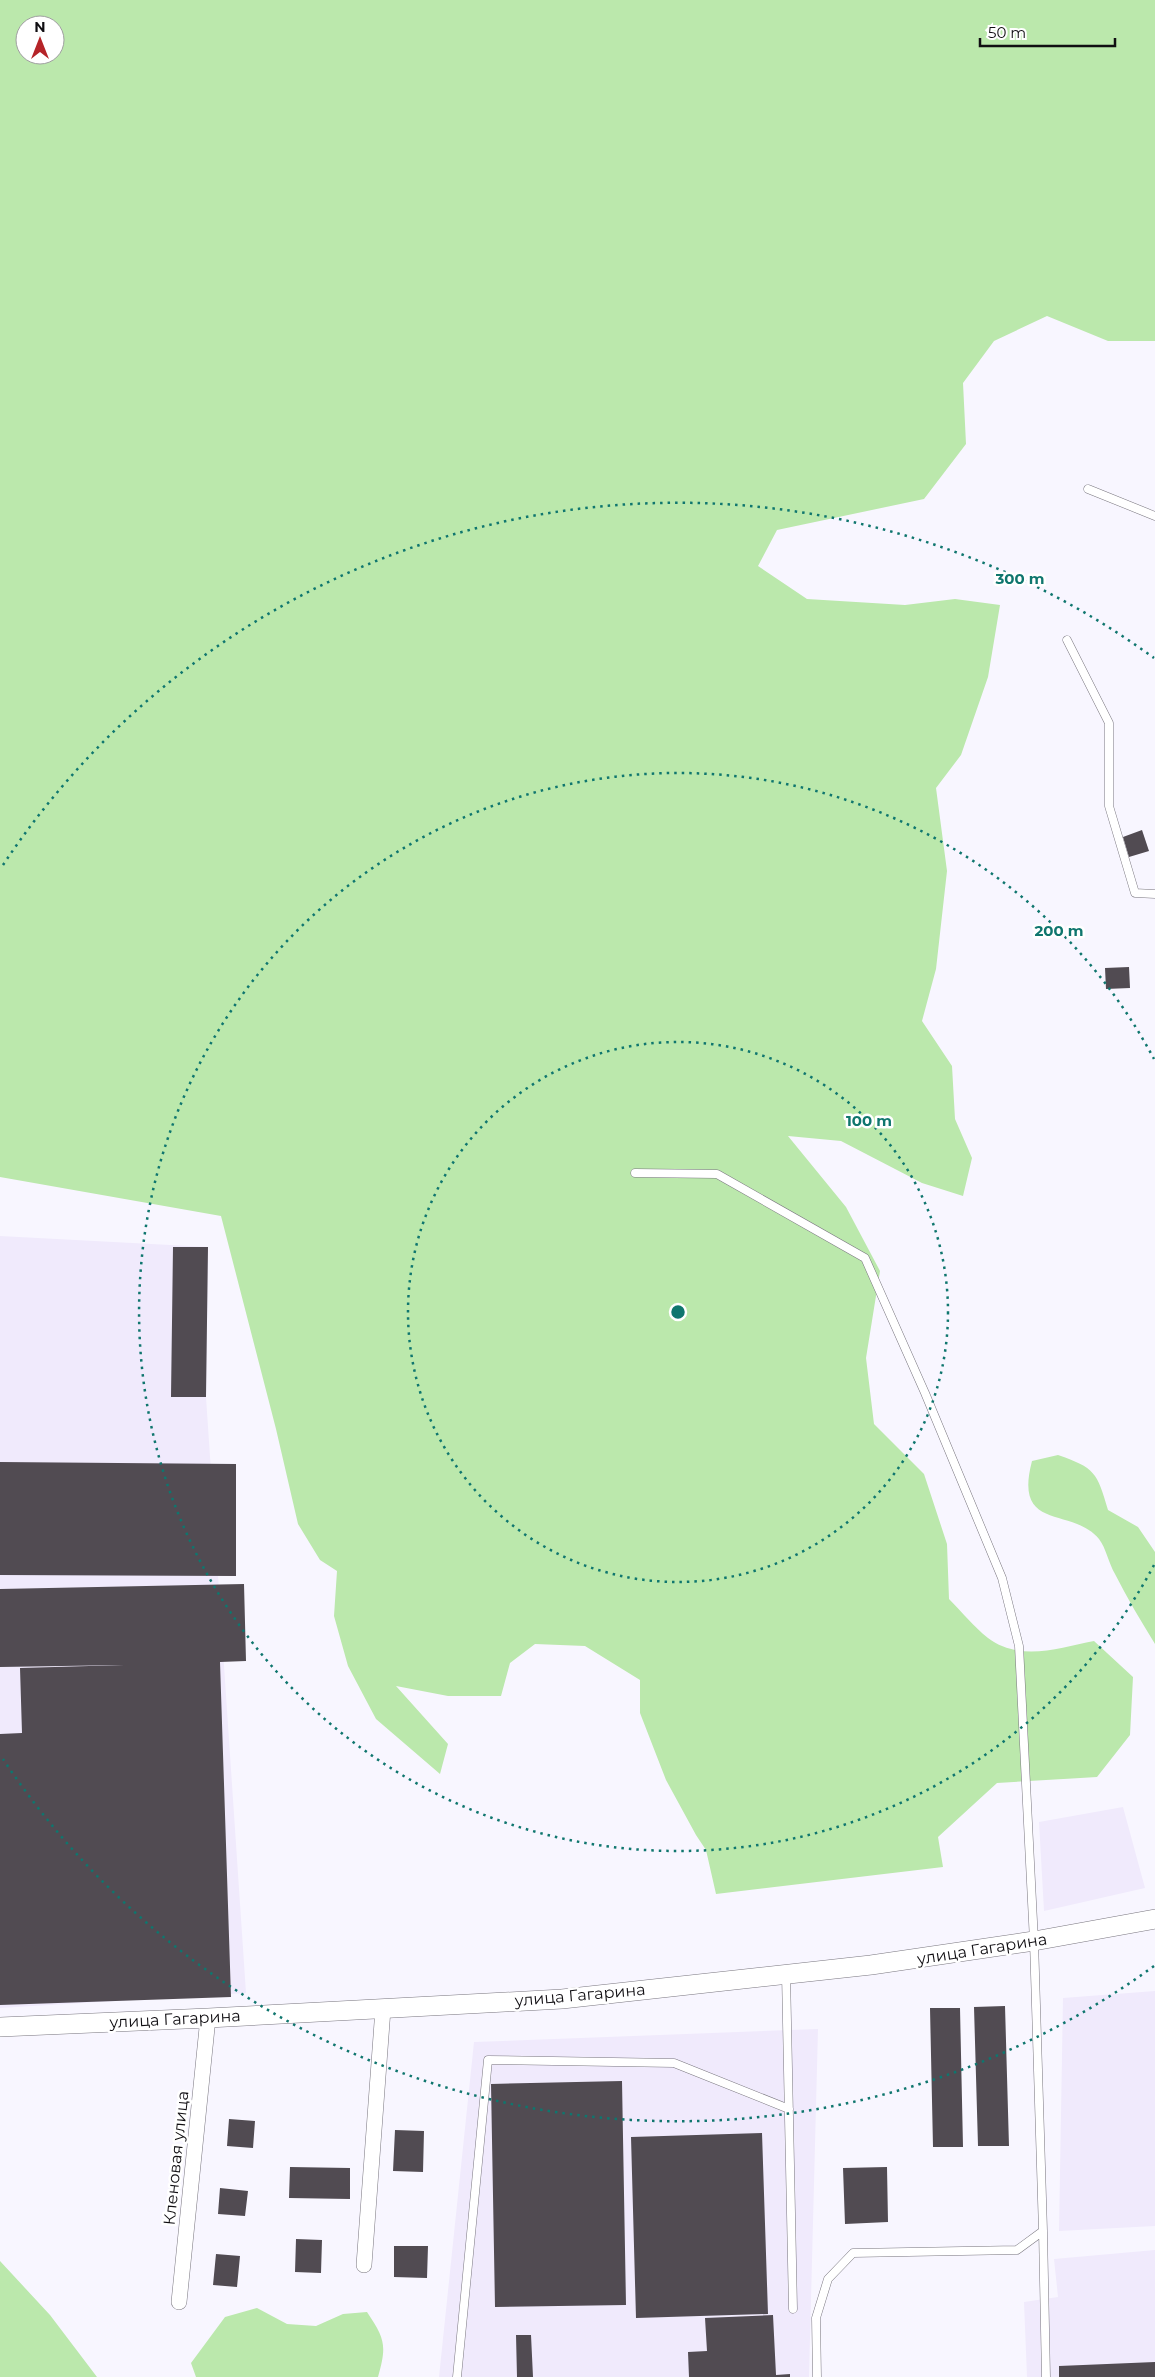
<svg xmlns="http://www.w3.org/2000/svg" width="1155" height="2377" font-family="Montserrat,sans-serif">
  <rect width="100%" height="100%" fill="#f8f6ff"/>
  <!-- built -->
  <path fill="#f0eafc" d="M 0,1236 L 208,1247 L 206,1397 L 246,1993 L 0,2008 Z
    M 1123,1807 L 1145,1888 L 1044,1911 L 1039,1822 Z
    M 1155,1991 L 1155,2226 L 1059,2231 L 1063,1998 Z
    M 818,2029 L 809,2377 L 439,2377 L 474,2042 Z
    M 1155,2250 L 1155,2377 L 1027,2377 L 1024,2302 L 1058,2297 L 1054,2259 Z"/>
  <!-- green -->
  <path fill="#bbe8ac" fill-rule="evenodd" d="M 0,0 L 1155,0 L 1155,341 L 1108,341 L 1047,316 L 994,341 L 963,383 L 966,444 L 924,499 L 777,530 L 758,566 L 807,599 L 905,605 L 955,599 L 1000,605 L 988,677 L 961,755 L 936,788 L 947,871 L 936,969 L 922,1021 L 952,1066 L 955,1119 L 972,1158 L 963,1196 L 922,1183 L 841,1141 L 788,1136 L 846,1207 L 880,1271 L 866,1358 L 874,1424 L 924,1474 L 947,1544 L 949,1599 C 962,1612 974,1627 988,1638 C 1020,1662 1059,1648 1094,1641 L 1133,1677 L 1130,1735 L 1097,1777 L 997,1783 L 938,1837 L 943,1867 L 716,1894 L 706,1850 L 696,1835 L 666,1780 L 640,1713 L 640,1680 L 585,1646 L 535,1644 L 510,1663 L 501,1696 L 448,1696 L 396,1686 L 448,1744 L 440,1774 L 376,1719 L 348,1666 L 334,1616 L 337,1571 L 320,1560 L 298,1524 L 276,1429 L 221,1216 L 0,1177 ZM 25,25 L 55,25 L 55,55 L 25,55 Z
    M 1058,1455 C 1095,1468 1097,1472 1108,1510 L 1138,1527 L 1155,1552 L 1155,1644 C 1141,1621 1127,1598 1115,1574 C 1109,1564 1106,1548 1099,1539 C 1072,1506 1013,1533 1032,1461 Z
    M 0,2261 L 50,2315 L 97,2377 L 0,2377 Z
    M 257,2308 L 287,2324 L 316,2326 L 343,2314 L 367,2312 C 385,2339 387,2345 378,2377 L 196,2377 L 191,2363 L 225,2317 Z"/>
  <!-- building -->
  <path fill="#514b52" d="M 1142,830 L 1149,851 L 1129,857 L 1123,837 Z
    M 1129,967 L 1130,988 L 1106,989 L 1105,968 Z
    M 173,1247 L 208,1247 L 206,1397 L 171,1397 Z
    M 0,1462 L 236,1464 L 236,1576 L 0,1575 Z
    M 244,1584 L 246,1661 L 220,1662 L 231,1997 L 0,2005 L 0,1734 L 22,1733 L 20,1668 L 124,1665 L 0,1667 L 0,1589 Z
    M 1005,2006 L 1009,2146 L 978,2146 L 974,2007 Z
    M 930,2008 L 960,2008 L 963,2147 L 933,2147 Z
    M 622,2081 L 626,2305 L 495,2307 L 491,2084 Z
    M 229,2119 L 255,2121 L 253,2148 L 227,2146 Z
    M 395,2130 L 424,2131 L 423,2172 L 393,2171 Z
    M 762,2133 L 768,2314 L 636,2318 L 631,2137 Z
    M 290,2167 L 350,2168 L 350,2199 L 289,2198 Z
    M 887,2167 L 888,2222 L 845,2224 L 843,2168 Z
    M 220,2188 L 248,2191 L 245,2216 L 218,2214 Z
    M 296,2239 L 322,2240 L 321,2273 L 295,2272 Z
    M 394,2246 L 428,2246 L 427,2278 L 394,2277 Z
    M 216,2254 L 240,2256 L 237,2287 L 213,2285 Z
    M 773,2315 L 776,2375 L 790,2374 L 790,2377 L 689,2377 L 688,2352 L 707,2351 L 705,2318 Z
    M 516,2335 L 531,2335 L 533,2377 L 517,2377 Z
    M 1155,2362 L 1155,2377 L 1059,2377 L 1059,2366 Z"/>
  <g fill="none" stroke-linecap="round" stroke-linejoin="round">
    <!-- service casing -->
    <g stroke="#79767f" stroke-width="9">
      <path id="service" d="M 1088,489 L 1155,516
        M 1067,640 L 1109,723 L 1109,806 L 1135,893 L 1155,894
        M 635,1173 L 717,1174 L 865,1258 L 925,1393 L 1002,1578 L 1019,1646 L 1034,1941 L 1043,2231 L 1017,2250 L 853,2253 L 828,2279 L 816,2318 L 817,2377
        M 786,1974 L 793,2309
        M 1043,2231 L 1046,2377
        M 457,2377 L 488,2060 L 674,2063 L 789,2109"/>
    </g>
    <!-- minor casing -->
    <g stroke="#79767f" stroke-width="16">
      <path id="minor" d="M 364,2265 L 383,2009
        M 179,2302 L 208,2018"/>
    </g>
    <!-- tertiary casing -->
    <g stroke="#79767f" stroke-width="20">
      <path id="tertiary" d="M 0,2027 L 208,2018 L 562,1999 L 871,1965 L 1034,1941 L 1155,1919"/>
    </g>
    <!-- service -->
    <use href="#service" stroke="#fff" stroke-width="8"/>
    <!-- minor -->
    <use href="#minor" stroke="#fff" stroke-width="15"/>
    <!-- tertiary -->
    <use href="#tertiary" stroke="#fff" stroke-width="19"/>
  </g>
  <!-- distance rings -->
  <g fill="none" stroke="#0f766e" stroke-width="2.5" stroke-dasharray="2.5 5">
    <circle cx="678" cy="1312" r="270"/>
    <path d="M1154 1565A539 539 0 1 1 1154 1059"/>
    <path d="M1154 1966A809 809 0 0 1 3 1759M3 865A809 809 0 0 1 1154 658"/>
  </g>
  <g text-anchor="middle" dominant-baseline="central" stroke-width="5" stroke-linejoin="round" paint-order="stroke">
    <!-- street labels -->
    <g font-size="16" fill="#100e12" stroke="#fff">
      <text transform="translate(982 1949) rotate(-9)">улица Гагарина</text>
      <text transform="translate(580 1995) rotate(-5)">улица Гагарина</text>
      <text transform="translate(175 2019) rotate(-3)">улица Гагарина</text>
      <text transform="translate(176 2158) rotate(-84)">Кленовая улица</text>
    </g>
  </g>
  <circle cx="678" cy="1312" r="8" fill="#0f766e" stroke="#fff" stroke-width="2.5"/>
  <g font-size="15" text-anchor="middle" font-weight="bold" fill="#0f766e" stroke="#fff" stroke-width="5" stroke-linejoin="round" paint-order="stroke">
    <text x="1020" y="584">300 m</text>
    <text x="1059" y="936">200 m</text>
    <text x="869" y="1126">100 m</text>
  </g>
  <!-- north arrow -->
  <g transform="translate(40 40)"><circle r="24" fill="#ffffff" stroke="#9f9fa0"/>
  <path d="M0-4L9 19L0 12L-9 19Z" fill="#b52428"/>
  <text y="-8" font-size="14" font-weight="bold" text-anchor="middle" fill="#100e12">N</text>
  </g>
  <!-- scale -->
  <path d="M980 38v8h135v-8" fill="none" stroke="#100e12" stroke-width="2.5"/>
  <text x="988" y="38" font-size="15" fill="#100e12" stroke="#ffffff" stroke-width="4" paint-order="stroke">50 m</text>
</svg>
